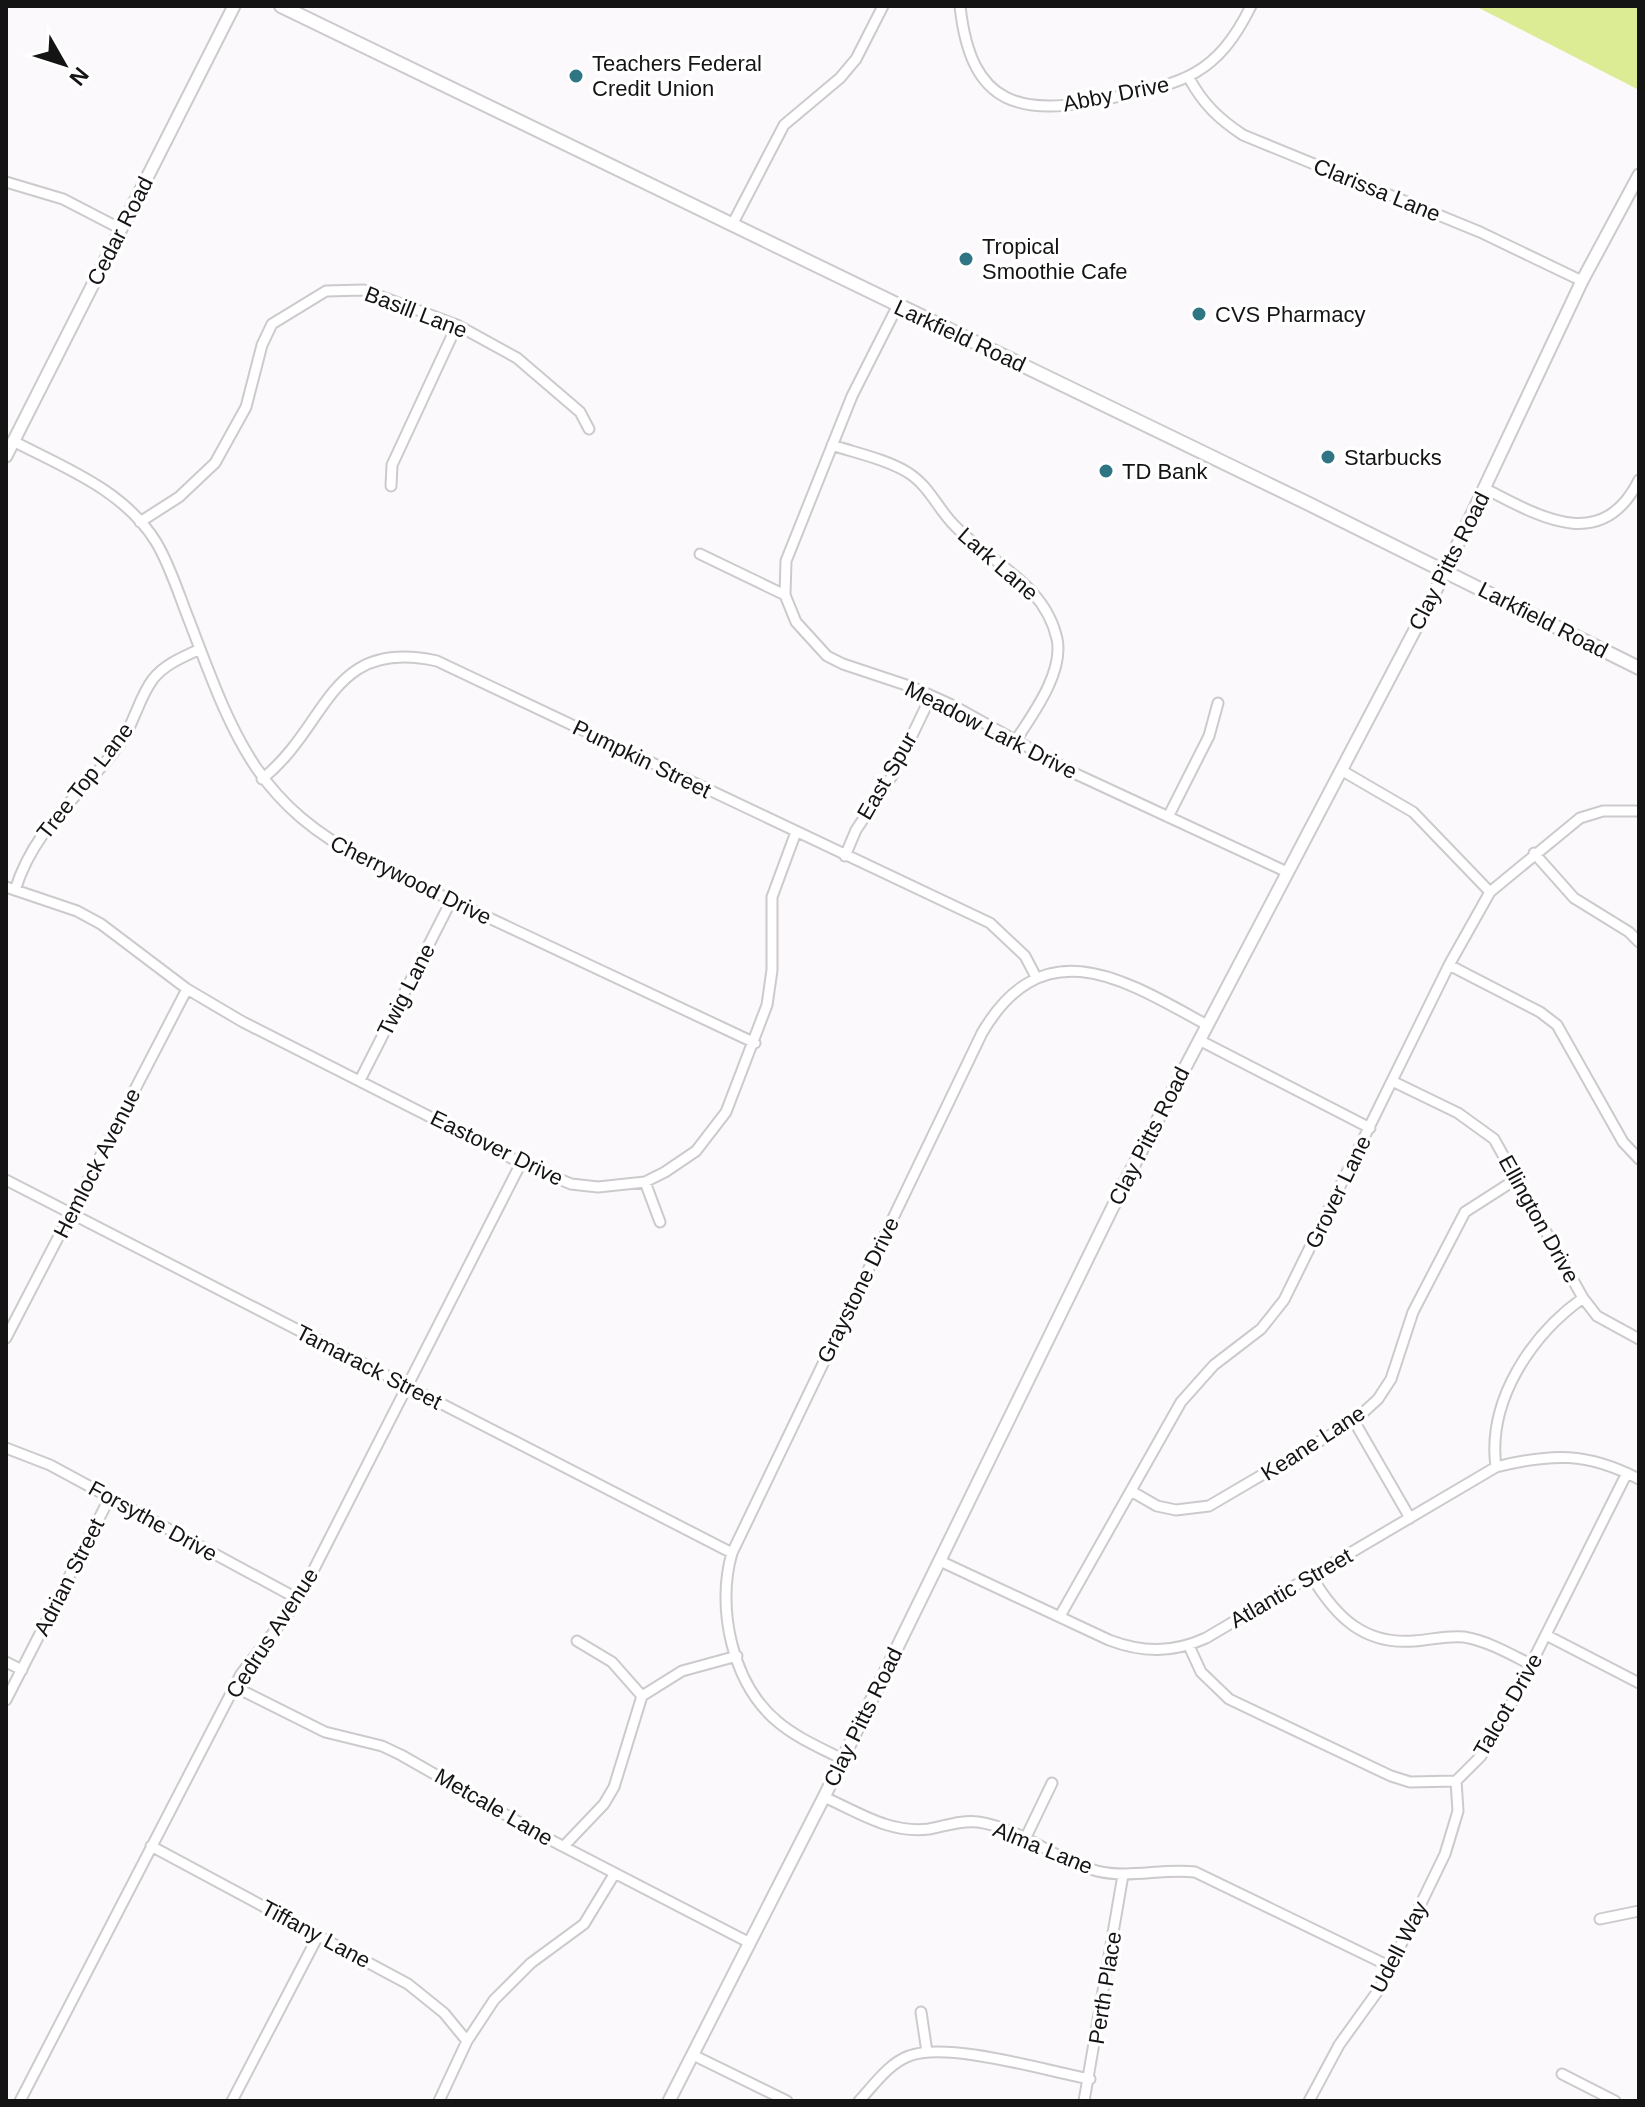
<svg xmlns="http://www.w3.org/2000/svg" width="1645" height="2107" font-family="Helvetica,sans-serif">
  <rect width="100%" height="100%" fill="#fcf9fc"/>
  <!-- green -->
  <path fill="#dbec95" d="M 1475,6 L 1639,6 L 1639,90 Z"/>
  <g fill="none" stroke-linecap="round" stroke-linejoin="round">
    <!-- minor casing -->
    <g stroke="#cdcacd" stroke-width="13">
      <path id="minor" d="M 960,6 C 971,108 1021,117 1111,98 C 1182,83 1216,77 1251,6
        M 1189,78 C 1203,104 1219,119 1243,135 L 1480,232 L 1582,281
        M 6,182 L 63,199 L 121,229
        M 733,223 L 784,125 L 840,78 L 856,59 L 883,6
        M 897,307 L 852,396 L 786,561 L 785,595 L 796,622 L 827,656 L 843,664 L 912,687 L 952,705 L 1076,774 L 1287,872
        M 13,441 C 65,468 124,490 156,542 C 170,565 179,595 189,620 C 232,732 254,804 368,861 L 755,1043
        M 832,445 C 856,453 885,459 907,472 C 930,486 938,510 956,527 C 992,564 1045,584 1057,639 C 1064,672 1033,714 1016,740
        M 391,486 L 392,465 L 457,325
        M 1486,489 C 1540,517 1602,554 1639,480
        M 140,522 L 179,497 L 215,463 L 246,407 L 262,345 L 272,324 L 326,291 L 364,290 L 457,325 L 517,358 L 580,412 L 589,429
        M 700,554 L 785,595
        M 1341,770 L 1413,812 L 1490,892
        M 262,779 C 330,725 328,637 437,661 L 990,923 L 1025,956 L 1036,977
        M 1168,817 L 1209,736 L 1218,703
        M 1534,853 L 1574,898 L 1629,932 L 1639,942
        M 845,856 L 856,830 L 894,773 L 931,696
        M 6,887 L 77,911 L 101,924 L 187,989 L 243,1022 L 521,1163 L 571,1184 L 598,1187 L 645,1182 L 665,1172 L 696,1151 L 726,1112 L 767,1005 L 772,970 L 772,897 L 796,832
        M 15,890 C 36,824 80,798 119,745 C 134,725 138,699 153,679 C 165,664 183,657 200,649
        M 1449,965 L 1540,1012 L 1557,1025 L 1623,1142 L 1639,1159
        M 1199,1040 L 1370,1128
        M 360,1080 L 451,901
        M 1392,1081 L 1458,1113 L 1494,1139 L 1583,1298 L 1597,1316 L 1639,1339
        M 6,1180 L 732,1553
        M 645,1182 L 660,1222
        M 6,1338 L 187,989
        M 1354,1421 L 1410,1518
        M 6,1448 L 50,1465 L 298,1599
        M 1496,1467 C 1487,1401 1531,1335 1583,1298
        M 1131,1491 L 1157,1506 L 1176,1510 L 1209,1506 L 1354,1421 L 1378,1399 L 1391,1379 L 1413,1312 L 1465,1212 L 1518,1178
        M 940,1561 L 1109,1640 C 1143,1653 1173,1653 1206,1638 L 1496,1467 C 1552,1453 1587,1452 1639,1479
        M 1312,1577 C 1336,1617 1364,1645 1414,1641 C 1431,1640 1447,1635 1464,1637 C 1488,1641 1510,1654 1532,1665
        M 1060,1616 L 1181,1402 L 1214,1365 L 1261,1329 L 1284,1300 L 1449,965 L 1490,892 L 1580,818 L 1603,811 L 1639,811
        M 1548,1636 L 1639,1683
        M 577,1641 L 612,1662 L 642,1696
        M 1189,1646 L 1201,1672 L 1229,1699 L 1391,1776 L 1410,1782 L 1456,1781 L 1481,1756 L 1497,1732 L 1627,1473
        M 6,1662 L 22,1670
        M 235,1687 L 325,1732 L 382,1746 L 401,1755 L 543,1836 L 748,1942
        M 6,1700 L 110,1497
        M 842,1759 C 821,1748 797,1738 778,1722 C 732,1684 716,1607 732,1553 L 982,1033 C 1044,927 1125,980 1207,1025
        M 824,1797 C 858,1812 890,1834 929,1829 C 945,1826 961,1820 978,1822 C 1021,1828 1055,1860 1097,1871 C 1130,1879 1162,1868 1195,1872 L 1391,1967
        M 1026,1837 L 1052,1783
        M 151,1846 L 408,1984 L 444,2013 L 467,2041
        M 564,1846 L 604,1804 L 614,1787 L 642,1696 L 682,1671 L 737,1656
        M 1600,1919 L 1639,1911
        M 921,2012 L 927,2052
        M 693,2055 L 787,2101
        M 1562,2074 L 1615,2101
        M 20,2101 L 241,1674 L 287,1615 L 312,1573 L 521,1163
        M 232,2101 L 318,1936
        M 439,2101 L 467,2041 L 494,2000 L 531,1963 L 584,1924 L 615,1873
        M 859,2101 C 873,2086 889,2063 909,2056 C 948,2041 1047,2071 1090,2079
        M 1084,2101 L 1123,1875
        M 1309,2101 L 1339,2045 L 1380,1988 L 1445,1854 L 1458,1811 L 1456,1781"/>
    </g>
    <!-- tertiary casing -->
    <g stroke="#cdcacd" stroke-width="15">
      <path id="tertiary" d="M 6,456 L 234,6
        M 669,2101 L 824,1797 L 1125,1182 L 1439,584 L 1582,281 L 1639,175"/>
    </g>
    <!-- secondary casing -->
    <g stroke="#cdcacd" stroke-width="16">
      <path id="secondary" d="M 281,6 L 1305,502 L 1639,668"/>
    </g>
    <!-- minor -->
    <use href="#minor" stroke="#fff" stroke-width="9"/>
    <!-- tertiary -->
    <use href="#tertiary" stroke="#fff" stroke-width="11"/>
    <!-- secondary -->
    <use href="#secondary" stroke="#fff" stroke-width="12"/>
  </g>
  <!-- markers -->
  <g fill="#307584" stroke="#fff" stroke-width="3">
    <circle cx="576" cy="76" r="8"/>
    <circle cx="966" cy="259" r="8"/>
    <circle cx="1199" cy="314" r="8"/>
    <circle cx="1328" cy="457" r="8"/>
    <circle cx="1106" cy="471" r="8"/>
  </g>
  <g text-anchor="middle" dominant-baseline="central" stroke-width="7" stroke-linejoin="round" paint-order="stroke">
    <!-- poi labels -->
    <g font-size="22" fill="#151415" stroke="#fff" text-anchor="start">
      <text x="592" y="63">Teachers Federal<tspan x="592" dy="25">Credit Union</tspan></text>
      <text x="982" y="246">Tropical<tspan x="982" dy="25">Smoothie Cafe</tspan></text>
      <text x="1215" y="314">CVS Pharmacy</text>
      <text x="1344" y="457">Starbucks</text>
      <text x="1122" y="471">TD Bank</text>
    </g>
    <!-- street labels -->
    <g font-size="22" fill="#151415" stroke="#fff">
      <text transform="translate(1116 94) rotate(-11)">Abby Drive</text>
      <text transform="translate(1377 190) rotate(22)">Clarissa Lane</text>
      <text transform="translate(120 231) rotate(-63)">Cedar Road</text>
      <text transform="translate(416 312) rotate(21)">Basill Lane</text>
      <text transform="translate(960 336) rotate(25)">Larkfield Road</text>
      <text transform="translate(1449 561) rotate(-63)">Clay Pitts Road</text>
      <text transform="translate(998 564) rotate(41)">Lark Lane</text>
      <text transform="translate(1543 620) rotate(27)">Larkfield Road</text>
      <text transform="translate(991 730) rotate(27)">Meadow Lark Drive</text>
      <text transform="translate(642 759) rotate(26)">Pumpkin Street</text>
      <text transform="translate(887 776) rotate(-60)">East Spur</text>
      <text transform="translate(85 781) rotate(-52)">Tree Top Lane</text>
      <text transform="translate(411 880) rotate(26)">Cherrywood Drive</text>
      <text transform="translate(406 990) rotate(-63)">Twig Lane</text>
      <text transform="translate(1149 1136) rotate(-63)">Clay Pitts Road</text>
      <text transform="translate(497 1148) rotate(26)">Eastover Drive</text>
      <text transform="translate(97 1163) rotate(-63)">Hemlock Avenue</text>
      <text transform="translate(1338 1192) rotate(-64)">Grover Lane</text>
      <text transform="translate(1539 1219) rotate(61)">Ellington Drive</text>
      <text transform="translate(858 1290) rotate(-64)">Graystone Drive</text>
      <text transform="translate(369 1367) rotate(27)">Tamarack Street</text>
      <text transform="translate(1313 1443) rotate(-33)">Keane Lane</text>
      <text transform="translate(153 1521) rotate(29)">Forsythe Drive</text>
      <text transform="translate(69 1577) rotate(-63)">Adrian Street</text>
      <text transform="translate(1291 1588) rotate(-30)">Atlantic Street</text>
      <text transform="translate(272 1633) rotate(-57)">Cedrus Avenue</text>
      <text transform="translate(1508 1705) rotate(-60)">Talcot Drive</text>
      <text transform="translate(863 1717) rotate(-64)">Clay Pitts Road</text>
      <text transform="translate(494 1807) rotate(30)">Metcale Lane</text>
      <text transform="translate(1043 1848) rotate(22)">Alma Lane</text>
      <text transform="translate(316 1934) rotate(28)">Tiffany Lane</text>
      <text transform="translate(1399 1947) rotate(-63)">Udell Way</text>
      <text transform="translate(1105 1988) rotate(-81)">Perth Place</text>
    </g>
  </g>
  <!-- border -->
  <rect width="1645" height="2107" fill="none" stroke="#151415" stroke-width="16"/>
  <!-- north arrow -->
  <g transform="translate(64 64) rotate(129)" stroke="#ffffff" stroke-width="6" paint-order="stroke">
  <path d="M0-6L14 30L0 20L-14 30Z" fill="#151415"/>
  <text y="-12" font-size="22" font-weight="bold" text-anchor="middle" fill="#151415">N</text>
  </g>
</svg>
